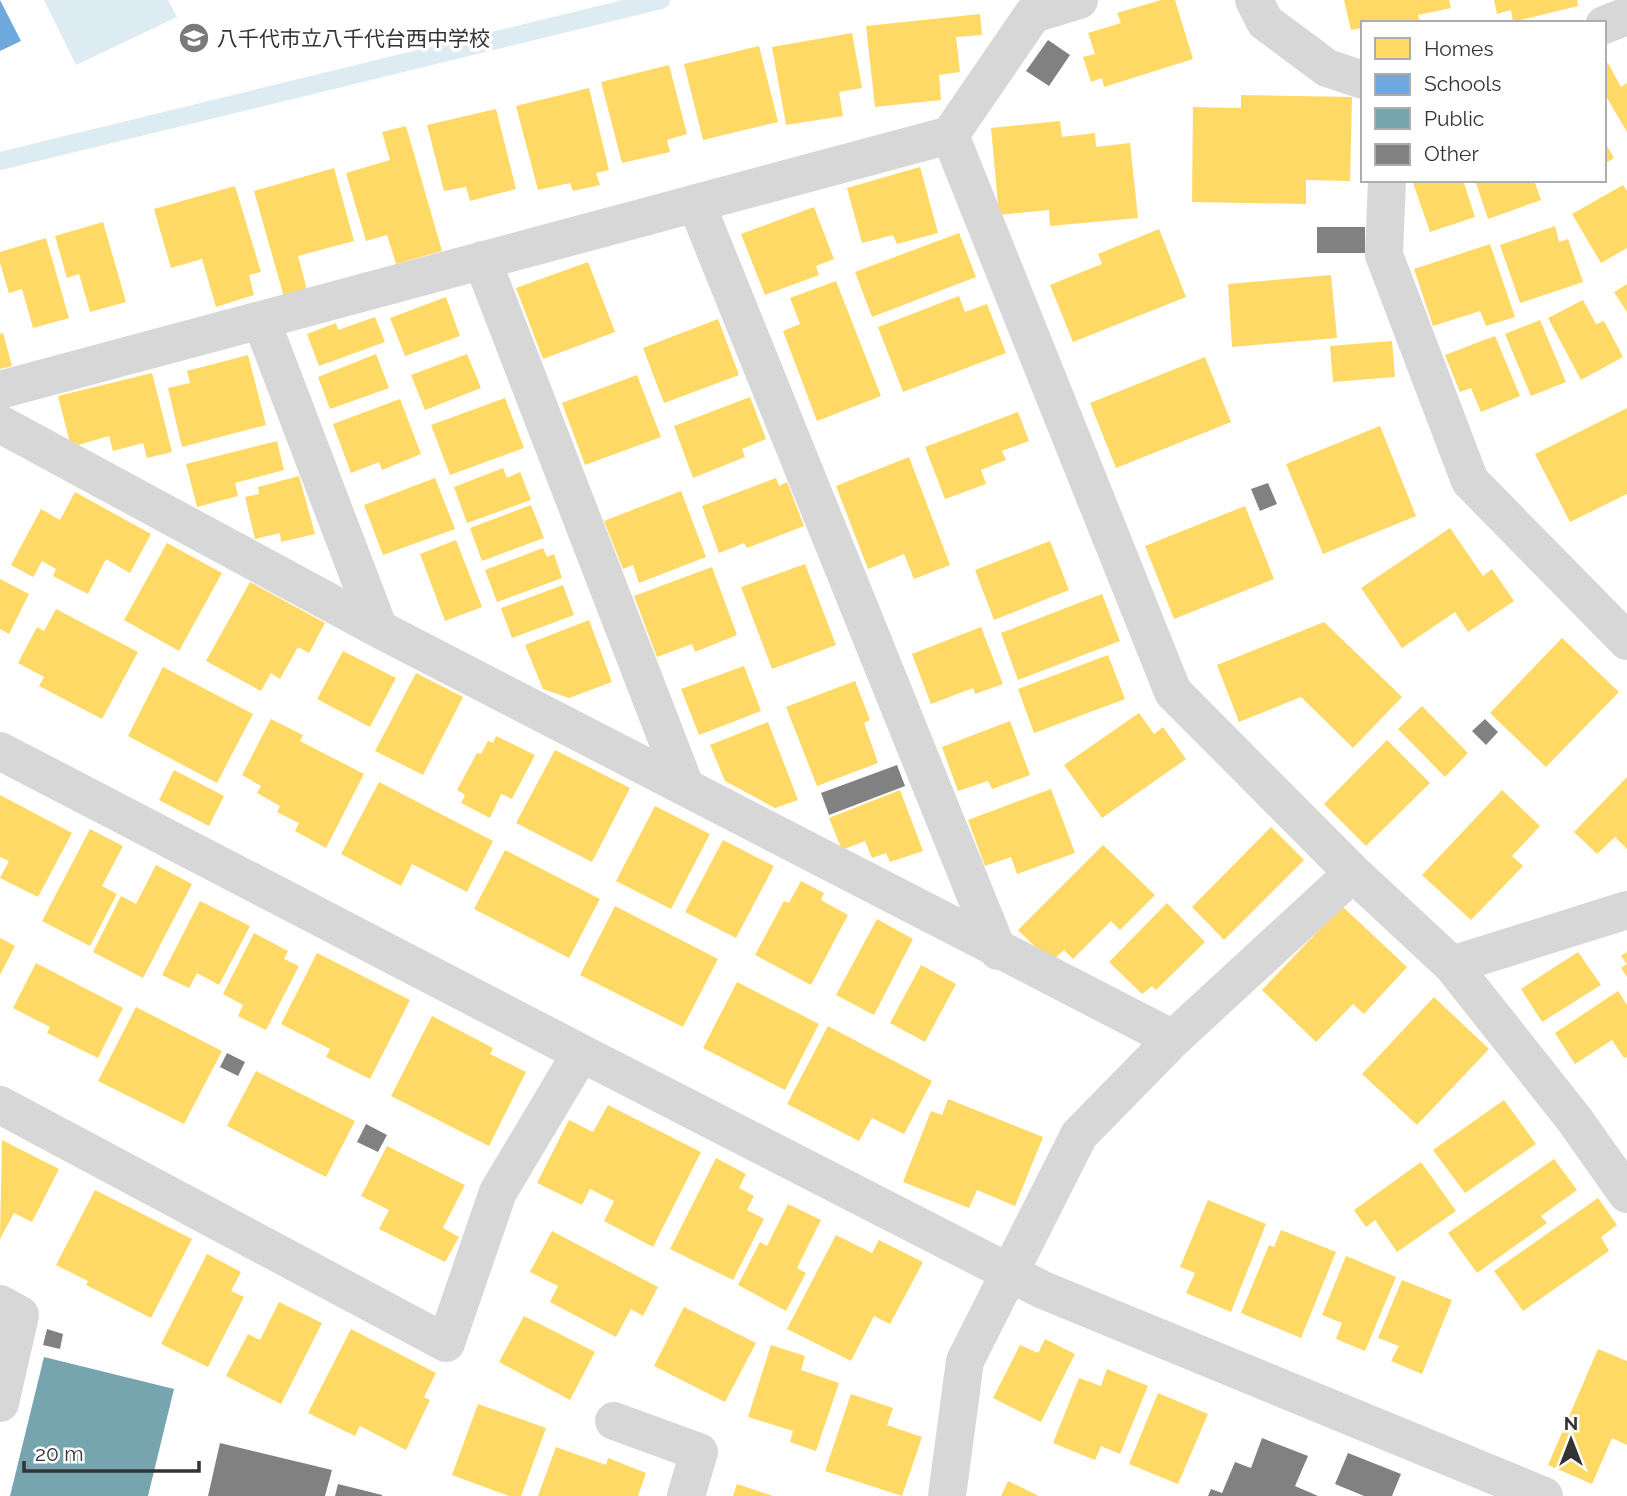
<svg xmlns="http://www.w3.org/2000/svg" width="1627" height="1496" font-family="Raleway,'Noto Sans JP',sans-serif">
  <rect width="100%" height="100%" fill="#fff"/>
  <!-- water -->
  <path fill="#ddebf3" d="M 44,0 L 168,0 L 177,17 L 76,65 Z"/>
  <!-- homes -->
  <path fill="#ffd966" d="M 1161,0 L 1175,0 L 1193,59 L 1104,87 L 1102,78 L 1091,82 L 1083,57 L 1095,54 L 1088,33 L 1121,23 L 1117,13 Z
    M 1344,0 L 1449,0 L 1451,8 L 1418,15 L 1420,23 L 1363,23 L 1363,28 L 1351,30 Z
    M 1494,0 L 1577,0 L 1578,6 L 1513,22 L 1511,10 L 1497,14 Z
    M 980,14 L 982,35 L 956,37 L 960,72 L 939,75 L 941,100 L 875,107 L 866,26 Z
    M 852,33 L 862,88 L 839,92 L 843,116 L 786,125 L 772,47 Z
    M 759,46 L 778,122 L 703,140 L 684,64 Z
    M 1608,63 L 1621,87 L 1627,83 L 1627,132 L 1604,93 L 1604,65 Z
    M 669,65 L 687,134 L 667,140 L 670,152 L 622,163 L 601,82 Z
    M 589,88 L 609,170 L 596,173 L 600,185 L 573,191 L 570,183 L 538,190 L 516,106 Z
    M 1241,95 L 1352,97 L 1350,181 L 1306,180 L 1306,204 L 1192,202 L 1193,107 L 1241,108 Z
    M 496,109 L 516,189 L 470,201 L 466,187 L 444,191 L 427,125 Z
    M 1060,121 L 1062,137 L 1095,133 L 1096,147 L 1130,143 L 1138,218 L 1050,226 L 1049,210 L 999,215 L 991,128 Z
    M 406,126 L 442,251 L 396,264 L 387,235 L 366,241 L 346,173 L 390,160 L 382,132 Z
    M 1604,141 L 1614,158 L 1604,164 Z
    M 920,167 L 938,233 L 897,244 L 893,235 L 862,243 L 847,188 Z
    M 334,168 L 354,241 L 298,256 L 307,290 L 284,297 L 254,191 Z
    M 1412,180 L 1463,180 L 1475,217 L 1430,232 Z
    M 1475,180 L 1534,180 L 1541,200 L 1488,219 Z
    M 1623,185 L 1627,191 L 1627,248 L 1601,263 L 1572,214 Z
    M 235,186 L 261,272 L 249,275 L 254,295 L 216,307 L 202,259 L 171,268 L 154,209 Z
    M 814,207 L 834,259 L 816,266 L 819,275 L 765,295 L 741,234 Z
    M 103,222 L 126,302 L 90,312 L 79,274 L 67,278 L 55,236 Z
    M 1555,226 L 1559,242 L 1568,239 L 1583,282 L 1520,303 L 1500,245 Z
    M 1159,229 L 1186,297 L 1073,342 L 1050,285 L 1102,264 L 1098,254 Z
    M 959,233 L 976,277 L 872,317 L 855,272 Z
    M 46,238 L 69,318 L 33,328 L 22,289 L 9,293 L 0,263 L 0,252 Z
    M 1490,244 L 1515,317 L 1486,326 L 1480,311 L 1433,326 L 1414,269 Z
    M 588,262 L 615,332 L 543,359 L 516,288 Z
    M 1331,275 L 1337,338 L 1232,347 L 1228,284 Z
    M 836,281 L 881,396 L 817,421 L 783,331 L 800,324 L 790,298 Z
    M 1627,284 L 1627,312 L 1614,292 Z
    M 959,296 L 965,312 L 987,304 L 1006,353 L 903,392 L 878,327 Z
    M 446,297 L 460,336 L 405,356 L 390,318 Z
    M 1583,300 L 1596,324 L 1604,321 L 1623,357 L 1581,380 L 1548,318 Z
    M 375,317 L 385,342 L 319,366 L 307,334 L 336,323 L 338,330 Z
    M 718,319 L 739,375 L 664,403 L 643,348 Z
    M 1540,320 L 1566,382 L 1531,396 L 1505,334 Z
    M 3,333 L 12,366 L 0,369 L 0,334 Z
    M 1495,336 L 1520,396 L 1481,412 L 1471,388 L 1460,392 L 1445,355 Z
    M 1392,341 L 1395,377 L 1333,382 L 1330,346 Z
    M 376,354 L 389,388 L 330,409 L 318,377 Z
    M 467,354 L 481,388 L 425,410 L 411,375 Z
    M 248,355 L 266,425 L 182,447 L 168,388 L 190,383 L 187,371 Z
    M 1205,357 L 1231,422 L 1116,468 L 1090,403 Z
    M 152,373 L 172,452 L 147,458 L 143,443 L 113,451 L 109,436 L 71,447 L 58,396 Z
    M 637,375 L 661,437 L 585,465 L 562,403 Z
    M 750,397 L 766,439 L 742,449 L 745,457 L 693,478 L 674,426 Z
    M 505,398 L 524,448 L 450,475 L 431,425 Z
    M 400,399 L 421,454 L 382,470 L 379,462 L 351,473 L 333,424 Z
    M 1627,408 L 1627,494 L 1570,522 L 1535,454 Z
    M 1018,412 L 1029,441 L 1002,451 L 1006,460 L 981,470 L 986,484 L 945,499 L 925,447 Z
    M 1380,426 L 1416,516 L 1323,554 L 1286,464 Z
    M 277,441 L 284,470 L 235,483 L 238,496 L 197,507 L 186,464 Z
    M 909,457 L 950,565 L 914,579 L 904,554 L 868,569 L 836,486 Z
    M 503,468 L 507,478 L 520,472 L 531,500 L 467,523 L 454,487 Z
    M 299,476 L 315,534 L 281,542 L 280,533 L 255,539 L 245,497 L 259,494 L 258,487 Z
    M 435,478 L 455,529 L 383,555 L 364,505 Z
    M 776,478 L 779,486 L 787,482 L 804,526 L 747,548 L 744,543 L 719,553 L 702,506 Z
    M 681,491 L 706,557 L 639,583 L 633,565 L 623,569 L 604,521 Z
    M 75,492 L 151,534 L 130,573 L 106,559 L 88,594 L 53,576 L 56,569 L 42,561 L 33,577 L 11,565 L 41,509 L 60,520 Z
    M 531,505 L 544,538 L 482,561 L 470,528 Z
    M 1245,506 L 1274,579 L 1174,619 L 1145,546 Z
    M 1450,528 L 1483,576 L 1492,569 L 1514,601 L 1468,632 L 1455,612 L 1402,648 L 1361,588 Z
    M 456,540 L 482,607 L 445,621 L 420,554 Z
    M 1050,541 L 1069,590 L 994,620 L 975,570 Z
    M 167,543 L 222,573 L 179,651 L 124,620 Z
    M 543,548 L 547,557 L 554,554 L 562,578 L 497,602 L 485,570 Z
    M 805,564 L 836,645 L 772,669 L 741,587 Z
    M 712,567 L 737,635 L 695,652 L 692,644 L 657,657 L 634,596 Z
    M 0,579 L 29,594 L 9,634 L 0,629 Z
    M 250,582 L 325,623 L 309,653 L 298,647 L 280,679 L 271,673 L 261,691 L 206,661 Z
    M 563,585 L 574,615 L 512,638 L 501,608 Z
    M 1102,594 L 1120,641 L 1018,680 L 1001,633 Z
    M 56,609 L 138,652 L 102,719 L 39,686 L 44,677 L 18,663 L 37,627 L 44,631 Z
    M 589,620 L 612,682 L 569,698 L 543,689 L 525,645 Z
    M 1324,622 L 1402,697 L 1353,748 L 1301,697 L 1239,722 L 1217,665 Z
    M 981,627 L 1003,684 L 975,694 L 973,688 L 931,704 L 912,654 Z
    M 1562,638 L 1619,692 L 1546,767 L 1490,713 Z
    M 343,651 L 396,678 L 370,727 L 317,699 Z
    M 1108,655 L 1125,699 L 1034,733 L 1018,689 Z
    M 744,666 L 761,711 L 699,735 L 681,689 Z
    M 163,667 L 253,714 L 217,783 L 128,736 Z
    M 416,673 L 463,697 L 423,775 L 375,751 Z
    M 855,681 L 870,720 L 864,723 L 878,763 L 817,786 L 786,707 Z
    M 1422,706 L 1468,753 L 1445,777 L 1398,729 Z
    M 1139,713 L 1154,734 L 1163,727 L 1186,759 L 1102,818 L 1064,765 Z
    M 271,719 L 303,735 L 300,741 L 364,774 L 326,848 L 295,831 L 299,823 L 277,812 L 280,806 L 257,793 L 261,786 L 242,775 Z
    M 1010,721 L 1030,775 L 992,789 L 988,781 L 958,791 L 942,747 Z
    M 768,722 L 798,800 L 775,808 L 725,781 L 710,745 Z
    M 496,736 L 535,755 L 512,799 L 501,794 L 490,818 L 461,803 L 465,795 L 457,790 L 477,753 L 481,754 L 488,741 L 493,743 Z
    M 1387,740 L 1430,783 L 1366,846 L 1324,804 Z
    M 555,750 L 630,788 L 592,862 L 516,823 Z
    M 174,770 L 224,796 L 209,826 L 159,800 Z
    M 1627,777 L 1627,849 L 1615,837 L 1597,854 L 1574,832 Z
    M 379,782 L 493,841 L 467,892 L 412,864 L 401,886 L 341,854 Z
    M 1051,789 L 1075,853 L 1017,874 L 1011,857 L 985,866 L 968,820 Z
    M 900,790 L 923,851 L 890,862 L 886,853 L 872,858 L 865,841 L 842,850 L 829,818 Z
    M 1502,790 L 1540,826 L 1512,856 L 1523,866 L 1471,920 L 1422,875 Z
    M 0,795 L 72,833 L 38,897 L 0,878 L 9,861 L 0,857 Z
    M 655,806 L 710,834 L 671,909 L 616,881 Z
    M 1271,827 L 1304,860 L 1224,940 L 1192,907 Z
    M 90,829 L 123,846 L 102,886 L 117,894 L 90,946 L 42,921 Z
    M 723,840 L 774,866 L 736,938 L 685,912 Z
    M 1103,845 L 1155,895 L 1120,930 L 1111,921 L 1073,959 L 1064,950 L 1051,962 L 1018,930 Z
    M 505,850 L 600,899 L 569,958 L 474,909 Z
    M 156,865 L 192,884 L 143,978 L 93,952 L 121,896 L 136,904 Z
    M 801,881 L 824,893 L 821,900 L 848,915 L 811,985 L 755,955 L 784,901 L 789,903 Z
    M 200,901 L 250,926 L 219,985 L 197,973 L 189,988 L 162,975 Z
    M 1167,903 L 1205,942 L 1156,990 L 1152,986 L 1142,994 L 1109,962 Z
    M 615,906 L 718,959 L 683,1027 L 580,975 Z
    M 1342,906 L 1407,967 L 1364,1014 L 1353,1004 L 1316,1042 L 1262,990 Z
    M 877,919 L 913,939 L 874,1015 L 836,995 Z
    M 254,933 L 288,951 L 284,959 L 299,966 L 266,1030 L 238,1016 L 243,1005 L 223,994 Z
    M 0,938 L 15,946 L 0,975 Z
    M 1578,952 L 1601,985 L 1542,1022 L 1521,989 Z
    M 1627,952 L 1627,977 L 1621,968 L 1627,964 L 1621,956 Z
    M 317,953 L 410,1000 L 370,1079 L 326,1057 L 330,1049 L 281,1024 Z
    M 36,963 L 123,1008 L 98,1058 L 47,1033 L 50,1027 L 13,1008 Z
    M 921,965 L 956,984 L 925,1042 L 890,1023 Z
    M 737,982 L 819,1024 L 785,1090 L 703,1048 Z
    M 1618,991 L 1627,1005 L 1627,1057 L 1624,1058 L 1612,1040 L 1575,1064 L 1555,1033 Z
    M 1434,997 L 1489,1049 L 1417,1125 L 1362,1074 Z
    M 136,1007 L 222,1051 L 184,1124 L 98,1081 Z
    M 432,1016 L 493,1048 L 490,1054 L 526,1072 L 489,1146 L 391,1096 Z
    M 828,1026 L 932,1081 L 904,1134 L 872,1118 L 859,1141 L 787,1104 Z
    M 256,1071 L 355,1121 L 326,1177 L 227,1126 Z
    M 948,1099 L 1043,1137 L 1015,1206 L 977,1190 L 969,1208 L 903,1182 L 931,1111 L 942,1115 Z
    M 1504,1100 L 1536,1144 L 1465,1193 L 1433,1150 Z
    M 608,1105 L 701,1152 L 653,1247 L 604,1221 L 614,1201 L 590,1189 L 582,1205 L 537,1183 L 569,1120 L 593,1132 Z
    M 2,1140 L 59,1169 L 32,1222 L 14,1213 L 0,1239 Z
    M 387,1146 L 465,1185 L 443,1228 L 459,1237 L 445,1262 L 379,1229 L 389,1210 L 361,1196 Z
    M 716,1158 L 746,1174 L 739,1188 L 754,1196 L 747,1210 L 764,1219 L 733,1280 L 670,1249 Z
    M 1554,1159 L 1577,1190 L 1541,1216 L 1547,1223 L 1477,1273 L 1448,1233 Z
    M 1421,1162 L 1456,1211 L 1397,1252 L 1375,1220 L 1366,1227 L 1354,1210 Z
    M 95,1190 L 192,1239 L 151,1318 L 86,1285 L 88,1281 L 56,1265 Z
    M 1598,1198 L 1617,1225 L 1601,1237 L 1609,1251 L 1523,1311 L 1494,1271 Z
    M 1208,1200 L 1266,1224 L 1231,1312 L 1186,1293 L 1195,1273 L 1180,1267 Z
    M 788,1204 L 821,1220 L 797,1268 L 806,1273 L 786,1311 L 738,1285 L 760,1242 L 767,1246 Z
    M 1281,1230 L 1336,1252 L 1301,1338 L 1241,1313 L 1269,1245 L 1274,1247 Z
    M 552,1231 L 658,1287 L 643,1316 L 631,1309 L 616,1337 L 550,1302 L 558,1286 L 530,1272 Z
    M 836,1235 L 872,1253 L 879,1240 L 923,1262 L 890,1324 L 874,1316 L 851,1361 L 787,1329 Z
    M 207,1254 L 241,1272 L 231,1291 L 244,1297 L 208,1367 L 161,1344 Z
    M 1346,1256 L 1396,1277 L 1365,1351 L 1336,1339 L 1342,1323 L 1322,1315 Z
    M 1402,1280 L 1452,1300 L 1422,1374 L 1391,1361 L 1399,1346 L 1378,1338 Z
    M 279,1302 L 322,1323 L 281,1404 L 226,1376 L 248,1334 L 260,1340 Z
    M 684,1307 L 756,1343 L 725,1402 L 654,1366 Z
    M 524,1316 L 595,1352 L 570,1400 L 499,1362 Z
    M 351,1329 L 436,1373 L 424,1397 L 430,1400 L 406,1450 L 360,1426 L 355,1436 L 308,1413 Z
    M 1045,1339 L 1075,1354 L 1041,1422 L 993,1398 L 1020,1345 L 1038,1353 Z
    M 771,1345 L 805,1356 L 801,1370 L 839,1383 L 816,1451 L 790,1442 L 793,1431 L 748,1417 Z
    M 1598,1349 L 1627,1361 L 1627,1445 L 1612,1438 L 1592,1484 L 1548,1465 Z
    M 1107,1369 L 1148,1386 L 1120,1454 L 1101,1446 L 1095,1460 L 1053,1443 L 1079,1378 L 1101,1386 Z
    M 1158,1393 L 1208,1414 L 1178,1484 L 1129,1464 Z
    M 851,1394 L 893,1408 L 887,1425 L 922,1437 L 902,1496 L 825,1471 Z
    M 478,1404 L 546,1428 L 521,1496 L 509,1496 L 452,1475 Z
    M 556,1447 L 606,1465 L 608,1458 L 646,1473 L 638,1496 L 538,1496 Z
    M 1008,1481 L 1039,1496 L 1001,1496 Z
    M 737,1484 L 773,1496 L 733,1496 Z"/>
  <!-- schools -->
  <path fill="#6fa8dc" d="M 0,0 L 21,41 L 0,51 Z"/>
  <!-- public -->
  <path fill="#76a5af" d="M 44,1357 L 174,1389 L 148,1496 L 10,1496 Z"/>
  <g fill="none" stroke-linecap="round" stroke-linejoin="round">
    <!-- stream -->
    <path stroke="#ddebf3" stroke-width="18" d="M 0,161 L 661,0"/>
  </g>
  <!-- building -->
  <path fill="#818181" d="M 1048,40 L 1070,55 L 1049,86 L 1026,71 Z
    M 1317,227 L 1365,227 L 1365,253 L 1317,253 Z
    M 1268,483 L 1277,504 L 1260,511 L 1251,489 Z
    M 1485,719 L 1498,732 L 1486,745 L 1472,731 Z
    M 897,765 L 905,786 L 829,815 L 821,793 Z
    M 227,1053 L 245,1062 L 238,1076 L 220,1067 Z
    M 366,1124 L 387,1135 L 378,1152 L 357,1142 Z
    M 47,1329 L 63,1334 L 60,1349 L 43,1345 Z
    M 1262,1438 L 1308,1456 L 1295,1486 L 1318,1496 L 1208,1496 L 1211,1489 L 1222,1493 L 1235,1462 L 1251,1468 Z
    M 220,1443 L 332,1470 L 325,1496 L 208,1496 Z
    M 1348,1453 L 1401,1474 L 1392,1496 L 1364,1496 L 1335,1484 Z
    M 338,1484 L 382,1495 L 382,1496 L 335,1496 Z"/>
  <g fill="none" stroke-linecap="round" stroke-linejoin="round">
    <!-- street -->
    <path stroke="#d7d7d7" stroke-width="38" d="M 1254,0 L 1265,22 L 1327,68 L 1363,80
      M 1604,25 L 1627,16
      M 950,135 L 1173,692 L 1353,873 L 1452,965 L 1574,1119 L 1627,1194
      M 1387,180 L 1384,255 L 1470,481 L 1627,641
      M 696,203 L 998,951
      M 482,260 L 685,786
      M 261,320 L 379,629
      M 0,390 L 950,135 L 1033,14 L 1079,0
      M 0,424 L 379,629 L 1173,1039
      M 0,751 L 581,1053 L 1043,1290 L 1544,1496
      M 1452,965 L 1627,910
      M 0,1105 L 446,1343 L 498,1192 L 581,1053
      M 0,1304 L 20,1315 L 0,1403
      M 614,1421 L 699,1452 L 686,1496
      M 947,1496 L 965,1361 L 1079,1135 L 1173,1039 L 1353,873"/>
  </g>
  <!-- icons -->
  <defs>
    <g id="school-disc" transform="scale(1.575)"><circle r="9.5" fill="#7a7a7a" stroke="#fff"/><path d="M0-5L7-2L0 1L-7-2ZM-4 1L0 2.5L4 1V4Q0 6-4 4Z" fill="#fff"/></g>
  </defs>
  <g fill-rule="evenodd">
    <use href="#school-disc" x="194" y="38"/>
  </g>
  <g text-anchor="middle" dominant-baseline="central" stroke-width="7" stroke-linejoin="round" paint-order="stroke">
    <!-- poi labels -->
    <g font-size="21" fill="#333" stroke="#fff" text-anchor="start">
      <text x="217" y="38">八千代市立八千代台西中学校</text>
    </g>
  </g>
  <!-- legend -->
  <rect x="1361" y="21" width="245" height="161" fill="#ffffff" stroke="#adadad" stroke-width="2"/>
  <rect x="1375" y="38" width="35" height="21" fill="#ffd966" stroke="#adadad" stroke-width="2"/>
  <text x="1424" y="56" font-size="21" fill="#333333">Homes</text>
  <rect x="1375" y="74" width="35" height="21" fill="#6fa8dc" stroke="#adadad" stroke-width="2"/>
  <text x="1424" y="91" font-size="21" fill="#333333">Schools</text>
  <rect x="1375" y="108" width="35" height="21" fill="#76a5af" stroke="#adadad" stroke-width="2"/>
  <text x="1424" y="126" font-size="21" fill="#333333">Public</text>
  <rect x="1375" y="144" width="35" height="21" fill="#818181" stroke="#adadad" stroke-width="2"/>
  <text x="1424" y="161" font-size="21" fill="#333333">Other</text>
  <!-- north arrow -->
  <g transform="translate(1571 1440)" stroke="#ffffff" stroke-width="5" paint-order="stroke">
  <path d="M0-5L12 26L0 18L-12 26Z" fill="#333333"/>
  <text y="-10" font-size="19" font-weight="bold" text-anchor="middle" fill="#333333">N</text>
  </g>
  <!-- scale -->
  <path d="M24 1461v10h175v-10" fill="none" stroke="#333333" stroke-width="3.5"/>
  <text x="35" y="1461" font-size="21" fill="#333333" stroke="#ffffff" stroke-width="5" paint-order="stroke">20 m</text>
</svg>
